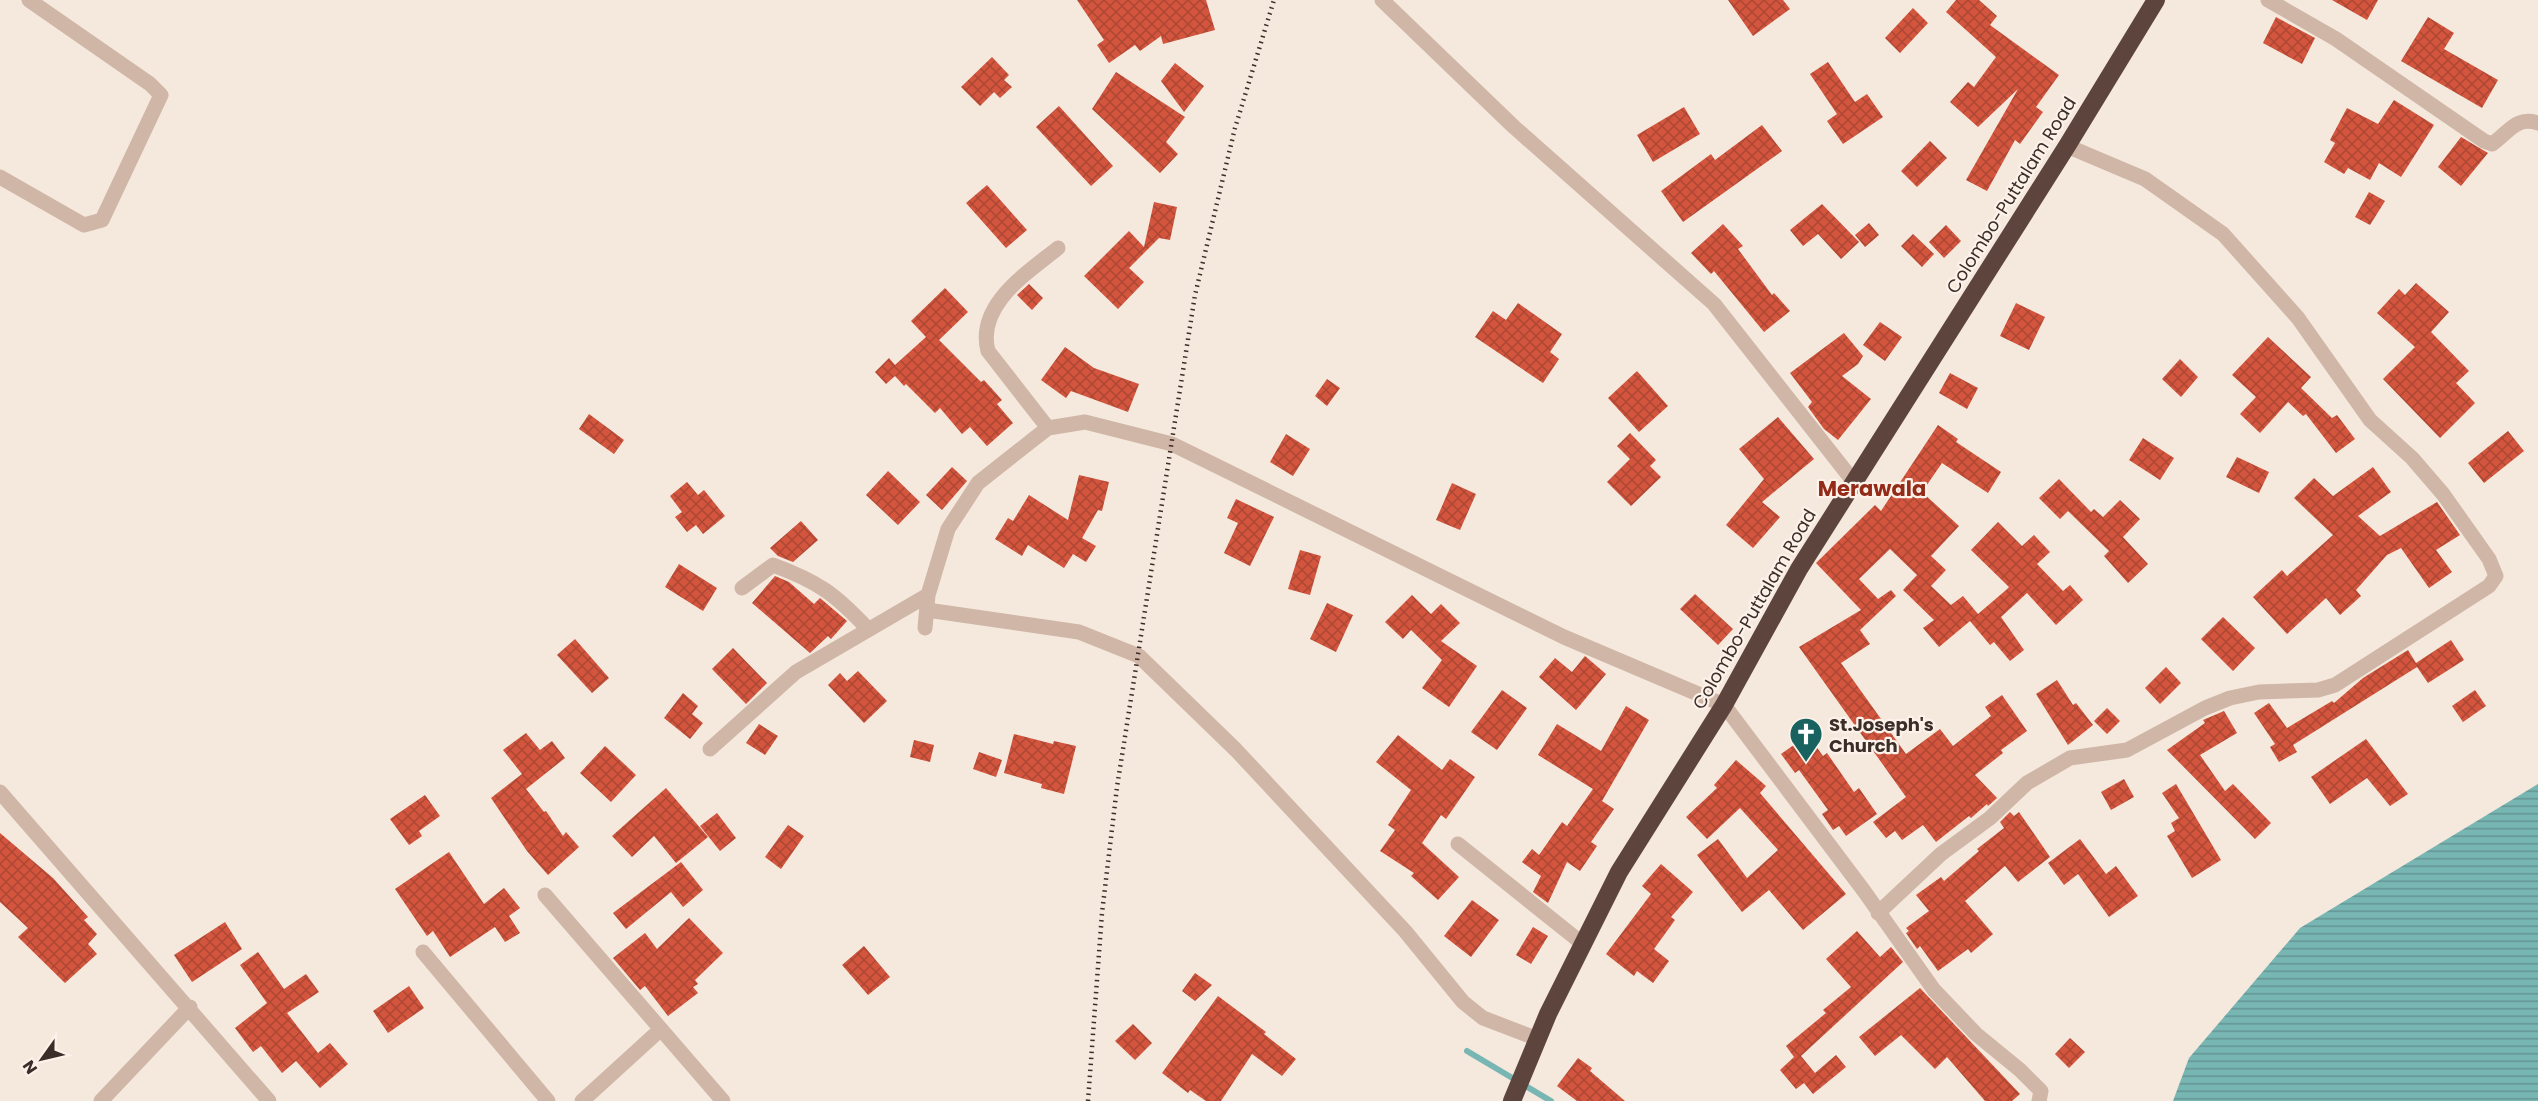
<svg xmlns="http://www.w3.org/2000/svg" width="2538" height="1101" font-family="Poppins,sans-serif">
  <defs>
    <pattern id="water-rules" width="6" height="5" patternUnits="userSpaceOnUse" patternTransform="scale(1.5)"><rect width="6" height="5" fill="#78b6b3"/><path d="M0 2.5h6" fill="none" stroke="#649492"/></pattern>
    <pattern id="building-cross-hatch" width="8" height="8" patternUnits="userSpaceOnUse" patternTransform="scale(1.5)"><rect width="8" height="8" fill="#d3553d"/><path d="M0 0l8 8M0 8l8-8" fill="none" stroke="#ac4733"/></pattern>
  </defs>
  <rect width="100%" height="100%" fill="#f5e8dd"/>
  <!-- water -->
  <path fill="url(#water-rules)" d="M 2538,784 L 2538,1101 L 2173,1101 L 2189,1058 L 2300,928 Z"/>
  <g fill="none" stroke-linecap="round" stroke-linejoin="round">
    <!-- stream -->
    <path stroke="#78b6b3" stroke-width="6" d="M 1467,1051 L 1551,1101"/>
  </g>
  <!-- building -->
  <path fill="url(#building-cross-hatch)" d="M 1077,0 L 1206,0 L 1215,30 L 1163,44 L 1161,36 L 1140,51 L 1135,45 L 1109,63 L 1097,45 L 1104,40 Z
    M 1728,0 L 1783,0 L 1790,9 L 1753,36 Z
    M 1956,0 L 1979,0 L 1997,16 L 1990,25 L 2059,75 L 2036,107 L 2043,112 L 2020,144 L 2015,140 L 1987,191 L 1966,180 L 2018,89 L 1978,127 L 1950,102 L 1968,82 L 1974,87 L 1996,57 L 1946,12 Z
    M 2332,0 L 2378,0 L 2367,20 Z
    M 1913,8 L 1928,23 L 1900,53 L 1885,38 Z
    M 2276,17 L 2315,38 L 2302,64 L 2263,43 Z
    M 2428,17 L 2454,33 L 2444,49 L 2498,80 L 2482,108 L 2401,61 Z
    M 992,57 L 1009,75 L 1004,80 L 1012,87 L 1000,98 L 994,92 L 980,106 L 961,87 Z
    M 1828,62 L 1855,102 L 1867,94 L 1883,117 L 1843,144 L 1827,121 L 1837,114 L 1810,74 Z
    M 1175,63 L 1204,86 L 1184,112 L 1161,81 Z
    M 1116,72 L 1185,117 L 1166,142 L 1178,154 L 1160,173 L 1092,109 Z
    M 2394,100 L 2434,125 L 2401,177 L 2379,163 L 2370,180 L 2348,168 L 2344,174 L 2324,162 L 2335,143 L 2330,140 L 2347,108 L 2378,124 Z
    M 1059,106 L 1113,166 L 1091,186 L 1036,127 Z
    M 1684,107 L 1700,134 L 1653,162 L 1637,135 Z
    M 1762,125 L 1782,151 L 1683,222 L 1661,191 L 1711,154 L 1715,160 Z
    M 2461,137 L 2488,153 L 2461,186 L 2438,167 Z
    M 1930,141 L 1947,158 L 1917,187 L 1901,171 Z
    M 987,185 L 1027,230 L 1006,248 L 966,203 Z
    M 2369,192 L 2385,201 L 2370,225 L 2355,217 Z
    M 1154,202 L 1177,207 L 1170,240 L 1159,238 L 1129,268 L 1144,282 L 1118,309 L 1084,276 L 1129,231 L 1144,247 Z
    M 1822,204 L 1859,242 L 1841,259 L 1818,234 L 1803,246 L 1790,230 Z
    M 1869,223 L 1879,235 L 1865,247 L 1855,235 Z
    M 1723,224 L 1743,246 L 1738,249 L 1772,295 L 1774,293 L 1790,311 L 1764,332 L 1714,271 L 1711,274 L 1691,253 Z
    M 1946,225 L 1961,241 L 1944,258 L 1929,242 Z
    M 1913,234 L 1934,254 L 1922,267 L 1901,246 Z
    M 2416,283 L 2449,312 L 2431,332 L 2469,371 L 2456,383 L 2475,403 L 2440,438 L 2383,379 L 2415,347 L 2377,313 L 2399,289 L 2405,295 Z
    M 1029,284 L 1043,298 L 1032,310 L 1017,295 Z
    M 945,288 L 968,312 L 939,340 L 981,382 L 984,380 L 1002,400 L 997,404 L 1013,423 L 987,446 L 970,427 L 962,434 L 940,408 L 935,413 L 906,384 L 904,386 L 895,376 L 886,384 L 875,372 L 889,358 L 895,365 L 926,337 L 911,321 Z
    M 1518,303 L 1562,334 L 1550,352 L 1559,359 L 1543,383 L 1475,337 L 1493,311 L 1506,320 Z
    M 2016,303 L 2045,317 L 2029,350 L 2000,336 Z
    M 1880,322 L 1902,337 L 1885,361 L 1863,345 Z
    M 1844,333 L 1863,356 L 1858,364 L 1842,376 L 1871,399 L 1838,440 L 1824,429 L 1808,407 L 1812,402 L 1790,373 Z
    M 2268,337 L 2311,377 L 2301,388 L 2332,418 L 2337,415 L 2355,439 L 2336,453 L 2306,414 L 2303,416 L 2288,402 L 2260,433 L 2240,414 L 2256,397 L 2232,375 Z
    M 1065,347 L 1094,368 L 1139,384 L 1128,412 L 1071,391 L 1066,398 L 1041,380 Z
    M 2180,359 L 2198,377 L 2181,397 L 2162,379 Z
    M 1637,371 L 1668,406 L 1639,432 L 1608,398 Z
    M 1950,373 L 1978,388 L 1967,409 L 1939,393 Z
    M 1327,379 L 1340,388 L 1327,406 L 1315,396 Z
    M 589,414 L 624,440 L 614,454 L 579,429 Z
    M 1778,417 L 1814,459 L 1762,502 L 1780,517 L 1753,548 L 1726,525 L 1764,479 L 1739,449 Z
    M 1938,425 L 1958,439 L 1956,442 L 2001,472 L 1988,493 L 1942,463 L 1922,492 L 1959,526 L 1931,556 L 1946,570 L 1931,586 L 1951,605 L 1963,596 L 1978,614 L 2006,590 L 2009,587 L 1971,550 L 1998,522 L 2022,546 L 2034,535 L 2050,552 L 2037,564 L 2063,591 L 2070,585 L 2083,600 L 2056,625 L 2027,593 L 2001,617 L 2024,650 L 2010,661 L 1994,642 L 1990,645 L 1970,621 L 1939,647 L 1923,628 L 1934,620 L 1903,590 L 1917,575 L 1890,549 L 1859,579 L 1878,599 L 1891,590 L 1896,596 L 1860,630 L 1870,644 L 1841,663 L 1906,754 L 1940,729 L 1953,746 L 1991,716 L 1985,707 L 2002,695 L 2027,731 L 2001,750 L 2003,753 L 1975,775 L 1997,798 L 1988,806 L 1987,804 L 1971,818 L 1969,816 L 1936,842 L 1923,825 L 1902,840 L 1895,831 L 1886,838 L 1873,822 L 1906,797 L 1799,647 L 1861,610 L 1816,563 L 1875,505 L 1881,511 Z
    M 2508,431 L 2524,451 L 2484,483 L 2468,463 Z
    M 1630,433 L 1656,460 L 1650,466 L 1661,477 L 1631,506 L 1607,482 L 1630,459 L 1617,446 Z
    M 1286,434 L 1310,449 L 1293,476 L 1270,462 Z
    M 2143,438 L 2174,458 L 2160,480 L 2129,460 Z
    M 2237,457 L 2269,472 L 2259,493 L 2226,477 Z
    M 952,467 L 967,481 L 942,510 L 926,495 Z
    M 2373,467 L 2391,492 L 2358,516 L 2380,536 L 2437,502 L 2460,535 L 2436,550 L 2452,572 L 2429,588 L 2401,548 L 2387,555 L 2356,590 L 2361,596 L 2340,615 L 2326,598 L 2287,634 L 2253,597 L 2282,570 L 2287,576 L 2333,535 L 2294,498 L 2314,478 L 2333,496 Z
    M 888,471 L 920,502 L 898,525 L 866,495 Z
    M 1079,475 L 1109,482 L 1102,511 L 1098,510 L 1082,538 L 1096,546 L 1086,562 L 1073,554 L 1064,568 L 1028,545 L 1022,556 L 995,539 L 1008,518 L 1013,521 L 1029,495 L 1068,520 Z
    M 2059,479 L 2091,512 L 2094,509 L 2103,517 L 2120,500 L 2140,519 L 2123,537 L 2148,564 L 2128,583 L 2104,556 L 2109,551 L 2068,511 L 2060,519 L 2039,498 Z
    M 687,482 L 698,495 L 704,490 L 725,516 L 703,534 L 696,525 L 687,532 L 675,517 L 682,512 L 670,496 Z
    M 1452,483 L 1476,494 L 1460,530 L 1436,520 Z
    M 1236,499 L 1274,517 L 1250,566 L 1224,553 L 1238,523 L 1227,518 Z
    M 801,521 L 818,540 L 793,562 L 778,556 L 770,548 Z
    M 1300,550 L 1321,556 L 1310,595 L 1288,589 Z
    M 679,564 L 717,588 L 703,611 L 665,587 Z
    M 775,576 L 789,582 L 814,604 L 820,598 L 847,621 L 831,639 L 828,636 L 810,653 L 752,603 Z
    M 1695,594 L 1733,629 L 1718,645 L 1680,609 Z
    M 1412,595 L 1431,614 L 1441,604 L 1460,623 L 1441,641 L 1477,666 L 1449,707 L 1422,688 L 1442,660 L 1411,630 L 1403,639 L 1385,622 Z
    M 1327,603 L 1353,615 L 1336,652 L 1310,639 Z
    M 2223,617 L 2255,648 L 2233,671 L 2201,639 Z
    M 575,639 L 609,678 L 592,693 L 557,655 Z
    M 2451,640 L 2464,660 L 2428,683 L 2417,667 L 2293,745 L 2297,752 L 2279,762 L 2270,747 L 2275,744 L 2254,713 L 2269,703 L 2287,728 L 2332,701 L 2334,703 L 2363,678 L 2408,650 L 2416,663 Z
    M 733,648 L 767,683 L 746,704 L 712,669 Z
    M 1585,656 L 1606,674 L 1576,710 L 1539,677 L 1555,658 L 1572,672 Z
    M 2166,667 L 2181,683 L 2160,704 L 2145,688 Z
    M 858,671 L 887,701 L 864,723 L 828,685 L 840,673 L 847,681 Z
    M 2057,680 L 2073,705 L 2076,703 L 2093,725 L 2068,745 L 2036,694 Z
    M 1502,690 L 1527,708 L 1497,750 L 1471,732 Z
    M 2475,690 L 2486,706 L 2463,722 L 2452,706 Z
    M 683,693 L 698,706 L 692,714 L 703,723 L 690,739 L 664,718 Z
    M 1626,706 L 1649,720 L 1602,801 L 1614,809 L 1591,842 L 1597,846 L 1580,871 L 1567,862 L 1548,903 L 1533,892 L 1541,876 L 1522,862 L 1532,849 L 1539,855 L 1562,822 L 1567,826 L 1593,789 L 1538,755 L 1557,724 L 1601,751 Z
    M 2107,708 L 2120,721 L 2107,734 L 2094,721 Z
    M 2224,711 L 2237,733 L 2200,755 L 2225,791 L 2233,784 L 2271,823 L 2255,839 L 2167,750 L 2205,723 L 2203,720 Z
    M 759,724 L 778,736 L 765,755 L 746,743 Z
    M 526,733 L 540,750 L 552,741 L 565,758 L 526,789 L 544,812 L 546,811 L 563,836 L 566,832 L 579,847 L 548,875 L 527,851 L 491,798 L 522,774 L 503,750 Z
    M 1014,734 L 1053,744 L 1054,741 L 1076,746 L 1064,794 L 1041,788 L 1042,784 L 1004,773 Z
    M 1398,735 L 1442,770 L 1450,759 L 1475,777 L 1446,819 L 1441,815 L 1422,843 L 1459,877 L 1438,900 L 1411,876 L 1414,873 L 1380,851 L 1395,830 L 1388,825 L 1411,790 L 1376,762 Z
    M 1808,735 L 1823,756 L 1827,753 L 1854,792 L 1859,788 L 1877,814 L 1846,836 L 1839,826 L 1833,830 L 1822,814 L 1828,810 L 1799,770 L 1795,773 L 1781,754 Z
    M 2366,739 L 2408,794 L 2390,806 L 2367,778 L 2330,804 L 2311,777 Z
    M 914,740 L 934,745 L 930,762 L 910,757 Z
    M 605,746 L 636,775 L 611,802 L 580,773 Z
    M 979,752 L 1002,760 L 996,777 L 973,769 Z
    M 1736,760 L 1766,786 L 1760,793 L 1846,894 L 1803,930 L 1769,890 L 1742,912 L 1697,855 L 1718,839 L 1747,878 L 1778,850 L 1740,808 L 1707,839 L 1686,817 L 1717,788 L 1714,785 Z
    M 2124,779 L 2134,797 L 2111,810 L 2101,792 Z
    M 2176,784 L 2221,860 L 2192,878 L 2167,836 L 2175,831 L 2171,823 L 2179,818 L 2162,793 Z
    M 666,788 L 708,837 L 676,863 L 654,836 L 632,857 L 612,836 Z
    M 425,795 L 440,816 L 419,831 L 422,836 L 409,845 L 390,819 Z
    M 2010,812 L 2014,816 L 2019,812 L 2050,857 L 2018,882 L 2005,866 L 1965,901 L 1993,934 L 1971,953 L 1968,949 L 1938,971 L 1920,946 L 1917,949 L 1906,933 L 1909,931 L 1906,928 L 1929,911 L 1916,895 L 1941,877 L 1944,881 L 1979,851 L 1977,849 L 2004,828 L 2000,822 Z
    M 717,813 L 736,838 L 720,851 L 700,826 Z
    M 788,825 L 804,836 L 781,869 L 765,857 Z
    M 0,833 L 53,878 L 88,917 L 84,920 L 97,934 L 88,944 L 97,954 L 65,983 L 18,937 L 28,928 L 0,902 Z
    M 2080,839 L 2106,874 L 2116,866 L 2138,896 L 2109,917 L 2078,874 L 2064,885 L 2048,863 Z
    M 449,852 L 484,904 L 504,888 L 520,908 L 509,916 L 520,933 L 505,942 L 495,927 L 450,957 L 433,931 L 427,936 L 395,889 Z
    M 681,862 L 703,890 L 683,907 L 671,892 L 626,929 L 613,913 Z
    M 1661,864 L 1693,892 L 1671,917 L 1675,920 L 1654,949 L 1669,961 L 1653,983 L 1637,971 L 1634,976 L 1606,954 L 1651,894 L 1642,886 Z
    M 1472,900 L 1499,920 L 1471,957 L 1444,936 Z
    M 689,918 L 723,953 L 695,980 L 698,984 L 693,987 L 698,993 L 668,1016 L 645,986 L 640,990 L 613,958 L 645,933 L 657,949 Z
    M 225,922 L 242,949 L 192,982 L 174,955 Z
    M 1533,927 L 1548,936 L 1531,964 L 1516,955 Z
    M 1857,931 L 1880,957 L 1891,947 L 1903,962 L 1801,1056 L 1815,1073 L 1836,1055 L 1846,1067 L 1813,1094 L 1804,1083 L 1796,1089 L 1780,1070 L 1794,1057 L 1786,1046 L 1826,1013 L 1823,1010 L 1851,987 L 1826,959 Z
    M 864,946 L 890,977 L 868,995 L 842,965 Z
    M 258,952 L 284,989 L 306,974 L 319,992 L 287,1013 L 318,1053 L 330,1043 L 348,1064 L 320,1088 L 296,1061 L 282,1073 L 261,1046 L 253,1052 L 235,1028 L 267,1003 L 240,965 Z
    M 1195,973 L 1212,985 L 1195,1001 L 1182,991 Z
    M 409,986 L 424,1008 L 388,1033 L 373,1011 Z
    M 1920,988 L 2020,1094 L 2012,1101 L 1985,1101 L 1947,1057 L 1935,1069 L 1901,1035 L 1875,1056 L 1859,1037 Z
    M 1218,996 L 1266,1032 L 1264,1034 L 1296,1059 L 1282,1076 L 1252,1054 L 1221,1101 L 1206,1101 L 1190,1090 L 1188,1093 L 1162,1073 Z
    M 1133,1024 L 1152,1043 L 1135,1060 L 1115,1041 Z
    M 2070,1038 L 2085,1052 L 2069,1068 L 2055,1054 Z
    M 1578,1058 L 1592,1068 L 1590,1071 L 1625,1101 L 1577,1101 L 1557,1086 Z"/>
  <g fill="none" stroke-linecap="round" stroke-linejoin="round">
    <!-- minor -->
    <path stroke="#cfb6a7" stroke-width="15" d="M 1382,0 L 1514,127 L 1714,304 L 1854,482
      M 2268,0 L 2336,39 L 2484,141 L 2492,144 C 2509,132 2516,116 2538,123
      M 0,177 L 84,225 L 102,220 L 161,95 L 150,84 L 29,0
      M 1048,428 L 988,351 C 976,305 1027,273 1058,248
      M 742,588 L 773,565 C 819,582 835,594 868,629
      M 927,610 L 1079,632 L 1139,656 L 1236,750 L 1405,931 L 1463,1002 L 1483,1018 L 1538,1039
      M 925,628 L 928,595 L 948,529 L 978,483 L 1035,438 L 1048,428 L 1085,422 L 1172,444 L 1564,637 L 1724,705 L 1864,891 L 1934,990 L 1976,1034 L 2020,1070 L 2041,1091 L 2039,1101
      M 710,749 L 796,672 L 928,595
      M 0,792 L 269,1101
      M 1458,844 L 1583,944
      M 545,895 L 723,1101
      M 1878,913 L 1941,854 L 1990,818 L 2027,783 L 2070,758 L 2127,750 L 2205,708 L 2230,698 L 2259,692 L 2318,690 L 2335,685 L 2489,586 L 2496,576 L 2489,559 L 2443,494 L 2412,458 L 2370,420 L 2298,318 L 2223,234 L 2145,179 L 2067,146
      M 423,952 L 548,1101
      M 101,1101 L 190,1007
      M 582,1101 L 661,1029"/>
    <!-- highway -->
    <path stroke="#5d453e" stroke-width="18" d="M 1512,1101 L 1548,1014 L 1619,872 L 1724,705 L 1799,569 L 2067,146 L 2156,0"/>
    <!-- rail -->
    <path stroke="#3b2d28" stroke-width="4.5" stroke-dasharray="1.5 4.5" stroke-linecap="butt" d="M 1088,1101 L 1102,913 L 1117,787 L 1195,295 L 1235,128 L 1274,0"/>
  </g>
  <!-- icons -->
  <defs>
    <g id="church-pin" transform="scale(1.725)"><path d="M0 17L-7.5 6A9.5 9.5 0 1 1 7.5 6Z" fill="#186260" stroke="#fcf2ea"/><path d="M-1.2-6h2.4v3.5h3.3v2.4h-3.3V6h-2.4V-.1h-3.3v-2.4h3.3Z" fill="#fff"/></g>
  </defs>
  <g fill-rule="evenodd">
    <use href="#church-pin" x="1806" y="734"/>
  </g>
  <g text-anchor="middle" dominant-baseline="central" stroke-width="4.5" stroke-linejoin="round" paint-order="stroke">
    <!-- street labels -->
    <g font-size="18" fill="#3b2d28" stroke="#fcf2ea">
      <text transform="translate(2011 195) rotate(-58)">Colombo-Puttalam Road</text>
      <text transform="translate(1754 609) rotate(-60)">Colombo-Puttalam Road</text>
    </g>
    <!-- poi labels -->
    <g font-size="18" font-weight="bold" fill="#3b2d28" stroke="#fcf2ea" text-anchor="start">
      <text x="1829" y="724">St.Joseph's<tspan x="1829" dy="21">Church</tspan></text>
    </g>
    <!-- quarter labels -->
    <g font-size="21" font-weight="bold" fill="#942b18" stroke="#fcf2ea">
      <text x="1872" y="488">Merawala</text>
    </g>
  </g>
  <!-- north arrow -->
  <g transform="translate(42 1059) rotate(236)" stroke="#fcf2ea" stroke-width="4.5" paint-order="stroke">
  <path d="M0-4.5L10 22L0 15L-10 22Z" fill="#3b2d28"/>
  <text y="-9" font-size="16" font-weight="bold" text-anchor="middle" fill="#3b2d28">N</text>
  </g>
</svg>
